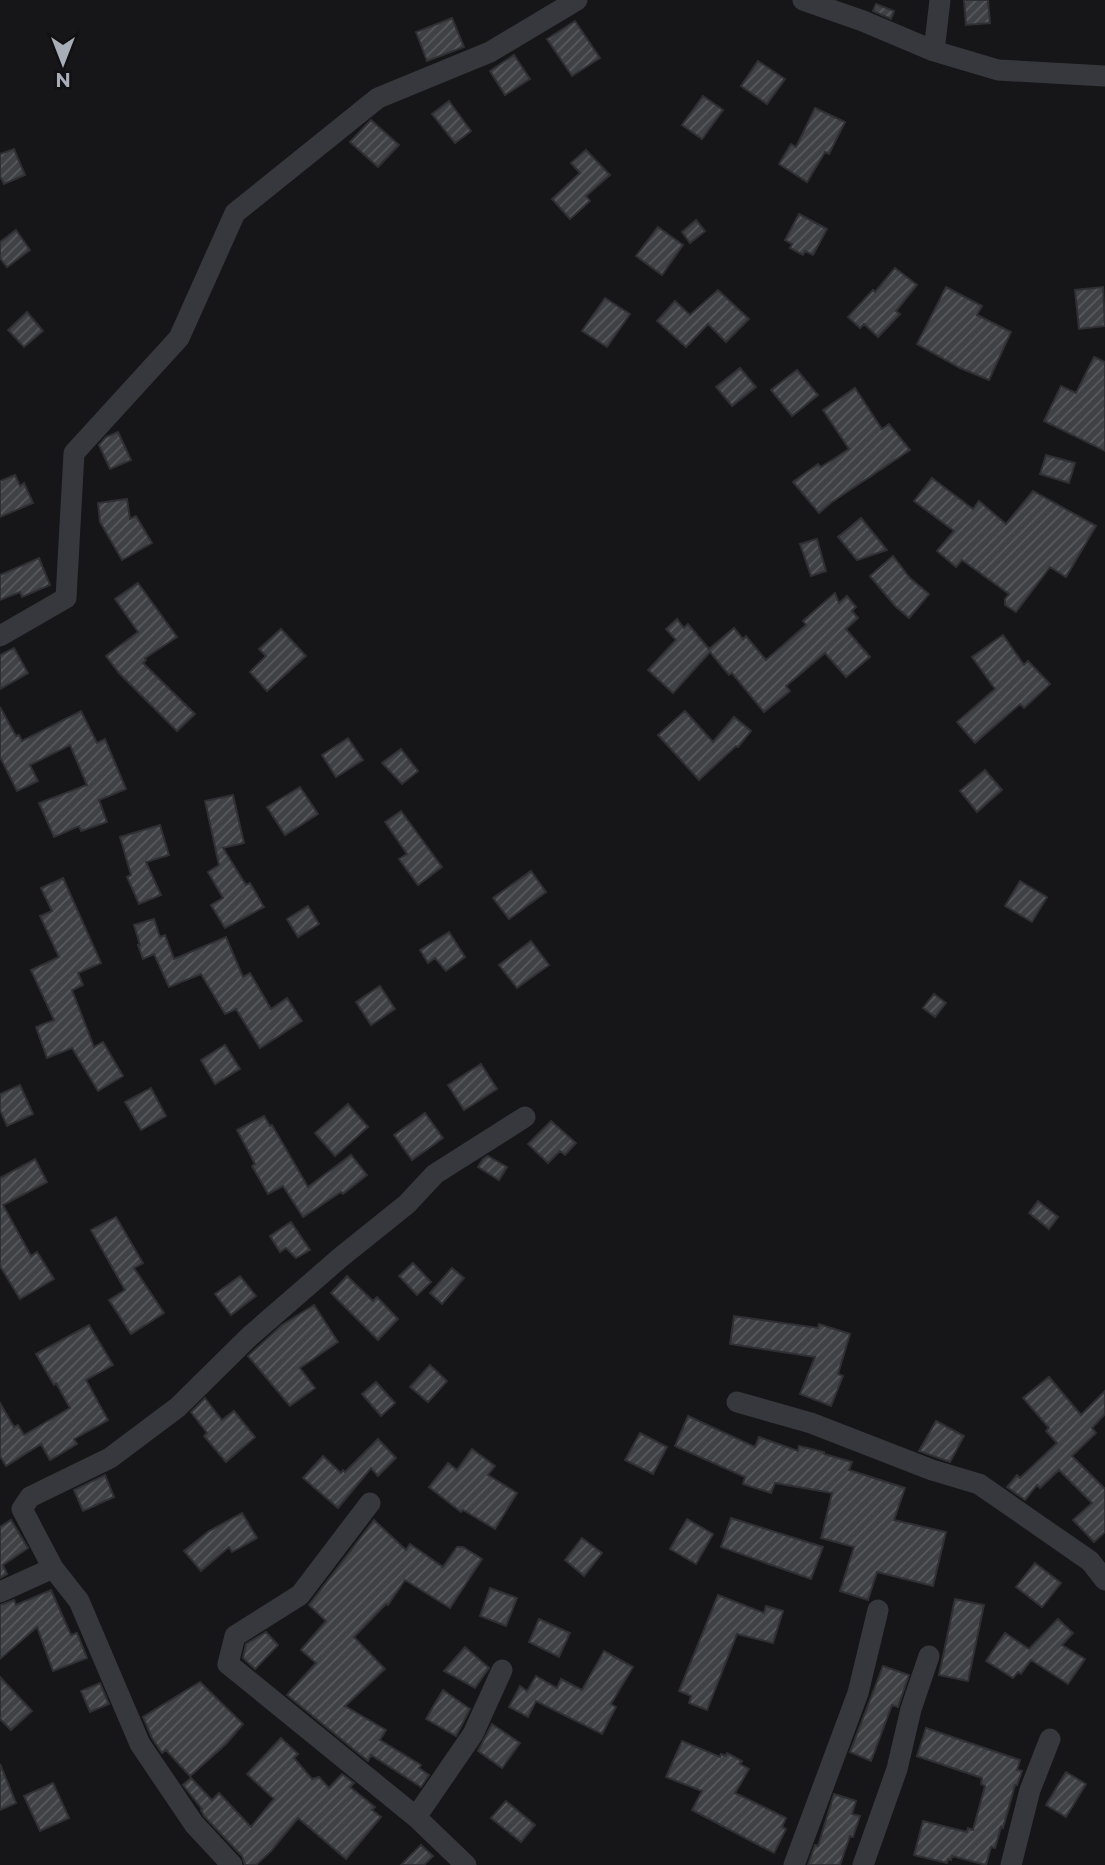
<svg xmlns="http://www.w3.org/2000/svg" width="1105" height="1865" font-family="Montserrat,sans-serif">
  <defs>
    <pattern id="building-hatch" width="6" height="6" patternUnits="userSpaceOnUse" patternTransform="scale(1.75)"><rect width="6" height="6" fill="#404145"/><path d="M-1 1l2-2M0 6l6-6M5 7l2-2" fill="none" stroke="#595a5e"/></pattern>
  </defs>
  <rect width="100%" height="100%" fill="#161618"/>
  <!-- building -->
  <path fill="url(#building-hatch)" stroke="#303034" stroke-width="2" d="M 964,0 L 988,0 L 990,23 L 966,25 Z
    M 876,4 L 894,11 L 891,19 L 873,11 Z
    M 452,18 L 464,47 L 427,61 L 416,32 Z
    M 575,21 L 600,58 L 572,76 L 547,39 Z
    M 514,55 L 530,79 L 505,95 L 490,71 Z
    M 758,61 L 785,79 L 767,104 L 741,86 Z
    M 703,96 L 723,110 L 702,139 L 682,125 Z
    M 449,101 L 471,131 L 455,143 L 432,114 Z
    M 815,108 L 845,122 L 829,154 L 825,152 L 807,182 L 779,164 L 791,144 L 796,147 Z
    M 371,120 L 399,145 L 378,167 L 350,142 Z
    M 14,149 L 25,175 L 4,184 L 0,176 L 0,154 Z
    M 586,150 L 610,175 L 586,196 L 590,201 L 570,219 L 552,199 L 580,173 L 571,163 Z
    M 799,214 L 827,229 L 813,255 L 805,251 L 803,255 L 790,248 L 792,244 L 785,240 Z
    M 696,220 L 705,231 L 690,243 L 682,232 Z
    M 658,227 L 683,245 L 662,275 L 636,256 Z
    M 16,230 L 30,250 L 7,267 L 0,258 L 0,242 Z
    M 895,268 L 917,285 L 896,311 L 900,314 L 878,337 L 864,324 L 860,328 L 848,317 L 873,290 L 875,292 Z
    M 946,287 L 982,306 L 977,315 L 1011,332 L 989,380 L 960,368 L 917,344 Z
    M 1103,287 L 1105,326 L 1079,329 L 1075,290 Z
    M 718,290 L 749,319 L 726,342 L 708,324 L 686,347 L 657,321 L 675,301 L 690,315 Z
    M 605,298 L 630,314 L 607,347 L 582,331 Z
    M 27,312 L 43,331 L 24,347 L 8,330 Z
    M 1094,357 L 1105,362 L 1105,451 L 1044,421 L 1061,386 L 1076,393 Z
    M 740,368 L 756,387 L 732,406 L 716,387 Z
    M 797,370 L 818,395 L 792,416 L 771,390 Z
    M 855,388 L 882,429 L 889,424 L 910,450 L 832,502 L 819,513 L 793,482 L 818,464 L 821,467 L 849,449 L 823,410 Z
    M 118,432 L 131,460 L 110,469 L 99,445 L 106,437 Z
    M 1046,455 L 1075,463 L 1069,483 L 1040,474 Z
    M 15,475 L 20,486 L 24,483 L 33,503 L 0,517 L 0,481 Z
    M 932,478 L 973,509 L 979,501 L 1006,524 L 1033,491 L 1096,526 L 1066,577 L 1050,567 L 1016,612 L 1005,605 L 1005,599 L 1009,594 L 962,560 L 956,567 L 937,551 L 954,531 L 914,501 Z
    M 127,499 L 130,519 L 136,516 L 152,543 L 122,560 L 100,522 L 98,503 Z
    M 861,518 L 887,550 L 857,560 L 838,537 Z
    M 817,539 L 826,571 L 811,576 L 800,544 Z
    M 893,556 L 910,578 L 929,594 L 909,618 L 895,606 L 870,576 Z
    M 39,558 L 50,585 L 22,597 L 20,592 L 0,600 L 0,575 Z
    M 138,583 L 177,637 L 145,658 L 146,660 L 143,663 L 195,714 L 177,731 L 119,673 L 106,656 L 138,632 L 115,599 Z
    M 835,593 L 839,603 L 847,596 L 856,607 L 852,611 L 858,618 L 846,629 L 870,657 L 846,677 L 825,653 L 786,686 L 790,691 L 764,712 L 732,673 L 729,675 L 710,652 L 673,693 L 648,670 L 676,640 L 666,629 L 677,619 L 684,628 L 688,624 L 709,649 L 734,628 L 743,639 L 746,636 L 766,660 L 806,625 L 803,621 Z
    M 281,629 L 306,656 L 267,691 L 250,672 L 266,656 L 259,649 Z
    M 1003,635 L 1024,665 L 1028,661 L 1050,684 L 1024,708 L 1020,704 L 975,743 L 957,722 L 995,689 L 972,657 Z
    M 14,648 L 28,673 L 0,689 L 0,655 Z
    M 0,707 L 16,736 L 19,735 L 22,741 L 81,711 L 97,743 L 105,739 L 126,789 L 99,800 L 107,822 L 81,831 L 79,826 L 54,837 L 39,803 L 87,785 L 70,745 L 30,765 L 38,781 L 17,791 L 0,757 Z
    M 685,711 L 713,742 L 734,717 L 751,731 L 738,747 L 736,746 L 699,780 L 658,735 Z
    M 348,738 L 363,760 L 336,777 L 322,755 Z
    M 401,749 L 418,771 L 402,784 L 382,763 Z
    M 985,770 L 1002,790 L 977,812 L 960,791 Z
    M 300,787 L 318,814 L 285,835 L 267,807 Z
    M 233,795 L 244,843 L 223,848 L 246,885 L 250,883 L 264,907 L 225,928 L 211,905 L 223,898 L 208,872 L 219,865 L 205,801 Z
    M 401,811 L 442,867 L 418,885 L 399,859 L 407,854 L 385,822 Z
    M 160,825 L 169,855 L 146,862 L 161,895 L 139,904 L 127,877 L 131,875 L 120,837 Z
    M 531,871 L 546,892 L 509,919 L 493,898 Z
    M 63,878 L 101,963 L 78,973 L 83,985 L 72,990 L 94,1047 L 103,1042 L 123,1076 L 98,1091 L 72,1048 L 47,1058 L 36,1027 L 54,1020 L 31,970 L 59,957 L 40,916 L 52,911 L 41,888 Z
    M 1020,881 L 1047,897 L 1032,922 L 1005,906 Z
    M 308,906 L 319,924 L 298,937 L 287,919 Z
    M 154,919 L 160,937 L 165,935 L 174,959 L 226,937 L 243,977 L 250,973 L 271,1009 L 287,998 L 302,1021 L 260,1048 L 236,1009 L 225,1014 L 201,974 L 169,987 L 154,954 L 143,959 L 138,945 L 140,945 L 134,925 Z
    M 449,932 L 465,957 L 446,971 L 435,958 L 428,963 L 420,950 Z
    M 531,941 L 549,965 L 517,988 L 499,965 Z
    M 380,986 L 395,1009 L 371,1025 L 356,1002 Z
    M 934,994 L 946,1003 L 935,1017 L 923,1008 Z
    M 225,1045 L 240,1069 L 215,1084 L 201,1060 Z
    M 481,1064 L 497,1089 L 464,1110 L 448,1085 Z
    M 20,1085 L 33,1114 L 7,1126 L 0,1110 L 0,1094 Z
    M 151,1088 L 166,1116 L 141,1130 L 125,1102 Z
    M 348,1104 L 368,1127 L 335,1156 L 315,1133 Z
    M 425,1113 L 443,1138 L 412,1160 L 394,1135 Z
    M 264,1116 L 270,1126 L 272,1125 L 308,1187 L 351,1155 L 367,1175 L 343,1194 L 341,1192 L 303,1217 L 283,1186 L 268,1194 L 252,1166 L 255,1164 L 237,1130 Z
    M 551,1121 L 576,1143 L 565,1155 L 560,1151 L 548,1163 L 528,1144 Z
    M 488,1156 L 507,1167 L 499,1180 L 478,1167 L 483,1159 Z
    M 35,1159 L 47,1182 L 3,1205 L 31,1256 L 37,1252 L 54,1279 L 20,1299 L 0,1266 L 0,1178 Z
    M 1038,1201 L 1058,1217 L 1049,1229 L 1029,1213 Z
    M 116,1217 L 143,1263 L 134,1268 L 164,1313 L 131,1334 L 109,1300 L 125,1290 L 91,1230 Z
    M 291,1222 L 310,1250 L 296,1258 L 286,1248 L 280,1252 L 270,1236 Z
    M 413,1263 L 431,1282 L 417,1295 L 399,1276 Z
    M 452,1268 L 464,1278 L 442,1304 L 430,1293 Z
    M 240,1276 L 256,1296 L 231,1315 L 215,1294 Z
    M 347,1276 L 373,1301 L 377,1297 L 398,1319 L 378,1340 L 331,1293 Z
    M 314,1305 L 338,1342 L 300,1368 L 315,1388 L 290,1406 L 248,1356 L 282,1325 Z
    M 734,1316 L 818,1328 L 819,1324 L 850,1334 L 838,1374 L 843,1376 L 831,1406 L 800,1394 L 815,1357 L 730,1344 Z
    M 89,1325 L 113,1365 L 86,1380 L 108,1420 L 74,1439 L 77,1444 L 50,1460 L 41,1444 L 6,1466 L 0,1456 L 0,1403 L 14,1427 L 18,1425 L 24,1435 L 70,1408 L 56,1383 L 54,1385 L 36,1354 Z
    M 430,1365 L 447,1381 L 428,1402 L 410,1387 Z
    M 1049,1377 L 1081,1415 L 1105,1391 L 1105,1414 L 1092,1428 L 1096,1433 L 1072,1456 L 1105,1489 L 1105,1532 L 1094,1542 L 1073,1520 L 1092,1503 L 1059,1470 L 1040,1488 L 1037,1485 L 1025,1500 L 1007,1487 L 1017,1475 L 1020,1478 L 1057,1443 L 1046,1431 L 1049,1428 L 1023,1398 Z
    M 376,1382 L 395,1403 L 381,1416 L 362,1394 Z
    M 205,1398 L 222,1420 L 234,1411 L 255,1437 L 226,1462 L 204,1436 L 207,1433 L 191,1412 Z
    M 688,1416 L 755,1447 L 759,1437 L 798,1451 L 799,1446 L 824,1452 L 824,1454 L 852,1462 L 849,1470 L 905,1488 L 894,1520 L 946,1532 L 933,1586 L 877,1572 L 868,1600 L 840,1591 L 854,1547 L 821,1538 L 832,1493 L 775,1483 L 771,1493 L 743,1484 L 745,1477 L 675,1446 Z
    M 936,1421 L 964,1436 L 950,1462 L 919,1451 Z
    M 640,1433 L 667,1447 L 653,1474 L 625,1460 Z
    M 378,1439 L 396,1458 L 378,1476 L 371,1468 L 338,1508 L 303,1478 L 323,1456 L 341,1473 L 343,1470 L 345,1472 Z
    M 472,1449 L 495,1466 L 488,1475 L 517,1493 L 495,1529 L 463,1510 L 461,1512 L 429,1487 L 448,1463 L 457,1470 Z
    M 105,1475 L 114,1497 L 83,1511 L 74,1490 Z
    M 242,1513 L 257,1538 L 232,1552 L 229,1547 L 201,1571 L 184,1551 L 209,1531 Z
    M 731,1518 L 823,1547 L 811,1579 L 721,1547 Z
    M 687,1519 L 713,1534 L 696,1564 L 670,1549 Z
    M 11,1520 L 28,1548 L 3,1565 L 7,1574 L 0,1578 L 0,1527 Z
    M 374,1520 L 406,1550 L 410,1544 L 443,1567 L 457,1547 L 463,1547 L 482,1559 L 450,1608 L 405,1580 L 388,1605 L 386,1604 L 354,1637 L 385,1669 L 345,1706 L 386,1730 L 380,1740 L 421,1765 L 419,1768 L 429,1775 L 421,1787 L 371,1755 L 368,1761 L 287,1695 L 316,1663 L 301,1650 L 326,1621 L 309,1605 Z
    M 582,1538 L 602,1553 L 584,1576 L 565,1560 Z
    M 1035,1563 L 1061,1583 L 1042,1607 L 1016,1587 Z
    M 490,1588 L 517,1598 L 506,1626 L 480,1616 Z
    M 51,1590 L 71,1635 L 77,1633 L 87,1658 L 53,1671 L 37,1627 L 0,1659 L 0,1605 L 14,1600 L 16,1605 Z
    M 718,1595 L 764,1613 L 766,1606 L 783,1611 L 773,1643 L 737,1634 L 707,1710 L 689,1703 L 691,1696 L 679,1691 Z
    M 955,1599 L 984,1605 L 968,1681 L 939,1675 Z
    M 539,1619 L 570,1633 L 559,1657 L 529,1642 Z
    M 1058,1619 L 1073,1633 L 1062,1645 L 1085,1659 L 1068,1684 L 1031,1660 L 1021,1674 L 1018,1672 L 1013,1678 L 986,1661 L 1005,1633 L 1029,1649 Z
    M 266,1632 L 278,1645 L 255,1669 L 243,1658 L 246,1644 Z
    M 465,1647 L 489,1668 L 475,1688 L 444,1671 Z
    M 604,1651 L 633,1667 L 611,1704 L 616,1707 L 602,1734 L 536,1701 L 528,1717 L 509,1707 L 520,1686 L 527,1691 L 536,1676 L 557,1688 L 561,1679 L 582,1690 Z
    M 883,1666 L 909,1675 L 898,1707 L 892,1705 L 871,1761 L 850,1752 Z
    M 0,1677 L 32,1711 L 11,1730 L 0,1719 Z
    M 200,1682 L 243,1724 L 226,1744 L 190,1776 L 166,1750 L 162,1753 L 152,1738 L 143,1717 Z
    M 100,1683 L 109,1704 L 90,1712 L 81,1691 Z
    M 443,1690 L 470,1709 L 456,1736 L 426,1719 Z
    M 492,1724 L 520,1743 L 502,1768 L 478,1751 Z
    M 926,1728 L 1020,1760 L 1017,1770 L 1022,1771 L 1017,1785 L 1015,1785 L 1003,1828 L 1001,1827 L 995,1848 L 991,1847 L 986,1865 L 952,1856 L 951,1860 L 948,1859 L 947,1863 L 914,1855 L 923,1821 L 967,1832 L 968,1828 L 973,1830 L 985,1786 L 981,1784 L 982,1778 L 917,1756 Z
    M 281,1738 L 298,1754 L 294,1758 L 312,1779 L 319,1777 L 329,1788 L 342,1774 L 354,1783 L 350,1787 L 375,1807 L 372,1810 L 381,1817 L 346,1859 L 298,1818 L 271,1851 L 256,1865 L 245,1865 L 242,1856 L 204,1816 L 201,1810 L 202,1809 L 183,1785 L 191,1778 L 212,1800 L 219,1793 L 251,1827 L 274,1799 L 247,1774 Z
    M 682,1741 L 720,1757 L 721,1754 L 726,1756 L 727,1753 L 742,1761 L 740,1764 L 749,1769 L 735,1793 L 786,1818 L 782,1827 L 786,1829 L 774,1853 L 692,1810 L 702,1791 L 666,1777 Z
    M 0,1764 L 16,1803 L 0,1810 Z
    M 1066,1772 L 1086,1784 L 1066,1817 L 1046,1805 Z
    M 53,1783 L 69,1818 L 40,1831 L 24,1796 Z
    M 834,1794 L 856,1801 L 852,1814 L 860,1816 L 853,1837 L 850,1836 L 840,1865 L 808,1865 L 815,1845 L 818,1846 Z
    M 506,1801 L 535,1825 L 521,1842 L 491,1818 Z
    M 421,1845 L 433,1856 L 424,1865 L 401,1865 Z"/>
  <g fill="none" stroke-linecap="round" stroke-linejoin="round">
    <!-- minor -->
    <path stroke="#37383d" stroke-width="21" d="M 803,0 L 863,21 L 934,51 L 998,70 L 1105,76
      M 934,51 L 940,0
      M 0,636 L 66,598 L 74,453 L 179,338 L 235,213 L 378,98 L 490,52 L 577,0
      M 737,1402 L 811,1423 L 932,1470 L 979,1484 L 1090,1561 L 1105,1580
      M 370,1503 L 300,1595 L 235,1636 L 228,1664 L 416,1817 L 466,1865
      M 0,1592 L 53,1568
      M 416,1817 L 473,1734 L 502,1670
      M 232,1865 L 194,1824 L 140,1744 L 79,1601 L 53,1568 L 22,1509 L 30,1497 L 110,1458 L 178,1407 L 250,1336 L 341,1257 L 407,1204 L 435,1174 L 525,1117
      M 794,1865 L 858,1693 L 878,1610
      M 863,1865 L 897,1769 L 911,1709 L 929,1656
      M 1011,1865 L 1030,1790 L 1050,1739"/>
  </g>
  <!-- north arrow -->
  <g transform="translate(63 63) rotate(180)" stroke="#111113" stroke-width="5" paint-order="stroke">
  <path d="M0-5L12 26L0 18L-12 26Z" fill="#a8adb8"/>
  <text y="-10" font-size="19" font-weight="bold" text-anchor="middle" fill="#a8adb8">N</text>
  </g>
</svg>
